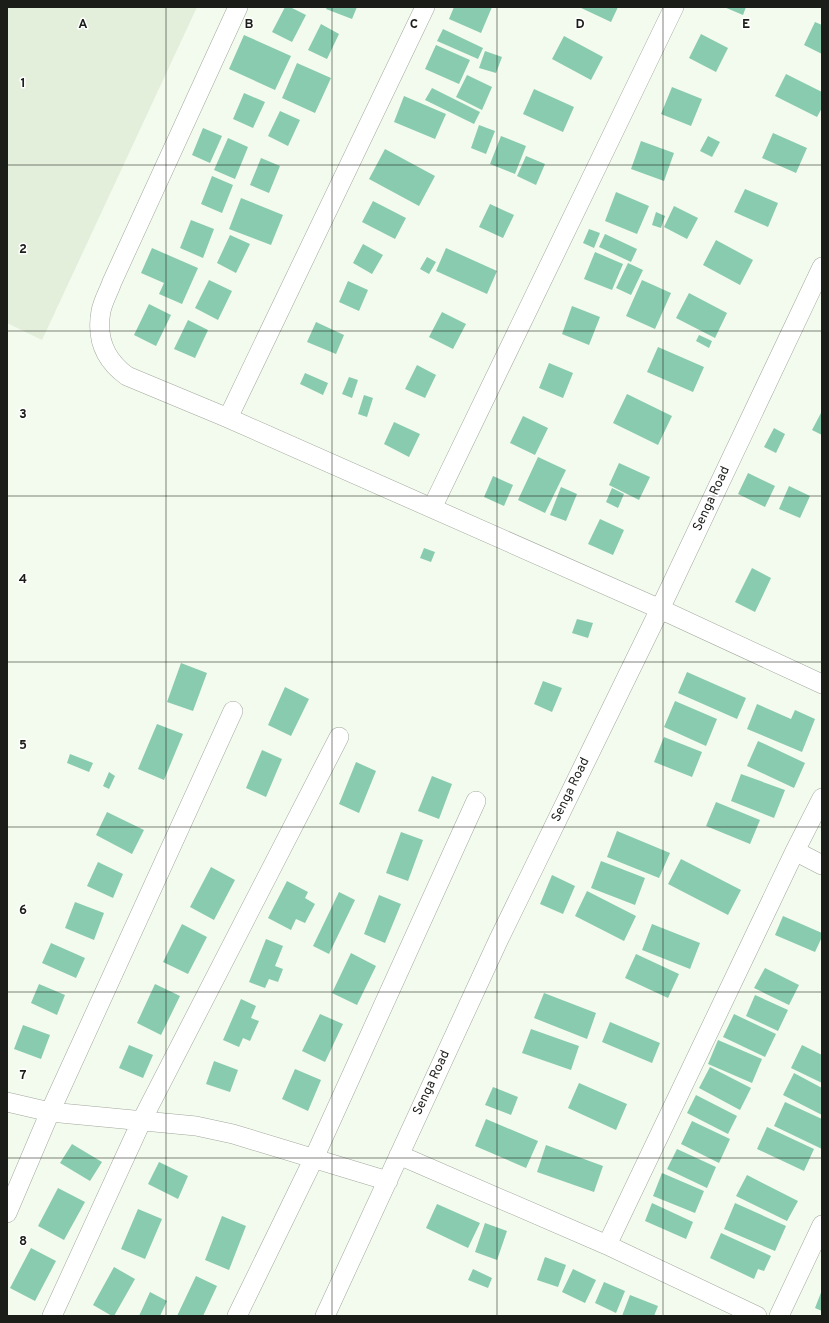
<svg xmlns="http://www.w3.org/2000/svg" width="829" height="1323" font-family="Overpass,sans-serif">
  <rect width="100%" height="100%" fill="#f3fbee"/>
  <!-- built -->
  <path fill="#e3eedb" d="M 7,7 L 197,7 L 42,340 L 7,323 Z"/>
  <!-- building -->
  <path fill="#89cbae" d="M 285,7 L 290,7 L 306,15 L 292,42 L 272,32 Z
    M 327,7 L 357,7 L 352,19 L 326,9 Z
    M 454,7 L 492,7 L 481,33 L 449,19 Z
    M 579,7 L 618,7 L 611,22 Z
    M 724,7 L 746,7 L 743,15 Z
    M 815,22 L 822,25 L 822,54 L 804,45 Z
    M 321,24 L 339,34 L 327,59 L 308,50 Z
    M 443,29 L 483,48 L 478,59 L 437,41 Z
    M 701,34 L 728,48 L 716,72 L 689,58 Z
    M 244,35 L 291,56 L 275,90 L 229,69 Z
    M 564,36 L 603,57 L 591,80 L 552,59 Z
    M 436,45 L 470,60 L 459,84 L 425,69 Z
    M 485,51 L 502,57 L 496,73 L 479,68 Z
    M 297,63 L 331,78 L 315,113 L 282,98 Z
    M 786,74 L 822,92 L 822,108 L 817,117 L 775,96 Z
    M 467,75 L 492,87 L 482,110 L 456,97 Z
    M 672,87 L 702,99 L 691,126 L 661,114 Z
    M 432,88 L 480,112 L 474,124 L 425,100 Z
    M 534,89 L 574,107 L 563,132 L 523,114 Z
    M 244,93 L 265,102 L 253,128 L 233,119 Z
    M 404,96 L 446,114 L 435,139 L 394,122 Z
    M 280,111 L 300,120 L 288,146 L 268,136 Z
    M 479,125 L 495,131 L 486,154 L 471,148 Z
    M 203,128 L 222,136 L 210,163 L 192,155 Z
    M 773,133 L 807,148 L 796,173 L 762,158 Z
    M 501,136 L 526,146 L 515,174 L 490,164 Z
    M 708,136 L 720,142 L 712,157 L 700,151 Z
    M 228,138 L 248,147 L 235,179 L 214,170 Z
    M 641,141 L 674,153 L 664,181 L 631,169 Z
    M 385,149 L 435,176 L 419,206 L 369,179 Z
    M 526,156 L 545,164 L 536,185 L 517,176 Z
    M 261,158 L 280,166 L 269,193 L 250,185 Z
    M 212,176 L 233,185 L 222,213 L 201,204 Z
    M 745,189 L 778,203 L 768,227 L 734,212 Z
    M 616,192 L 649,206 L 637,234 L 605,221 Z
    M 241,198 L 283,215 L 271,245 L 229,229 Z
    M 373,201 L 406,218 L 395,239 L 362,222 Z
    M 490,204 L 514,215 L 503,238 L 479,227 Z
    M 674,206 L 698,218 L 687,239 L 664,227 Z
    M 656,212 L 665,216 L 661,228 L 652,225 Z
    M 191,220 L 214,229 L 203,258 L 180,248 Z
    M 589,229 L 600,233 L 594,248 L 583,243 Z
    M 605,234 L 637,249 L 631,262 L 599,247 Z
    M 230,235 L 250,244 L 236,273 L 217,263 Z
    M 716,240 L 753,260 L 740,285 L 703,265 Z
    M 363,244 L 383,255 L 372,274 L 353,263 Z
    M 152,248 L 198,268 L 182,304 L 159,294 L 164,283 L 141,273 Z
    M 446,248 L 497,271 L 487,294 L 436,271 Z
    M 595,252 L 623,264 L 612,290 L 584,279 Z
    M 427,257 L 436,262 L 429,274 L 420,269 Z
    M 628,263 L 643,270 L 631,295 L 616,288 Z
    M 209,280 L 232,291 L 218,320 L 195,308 Z
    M 642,280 L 671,293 L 655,329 L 626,316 Z
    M 348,281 L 368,290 L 359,311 L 339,302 Z
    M 689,293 L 727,313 L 715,338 L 676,318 Z
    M 149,304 L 171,315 L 156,346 L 134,335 Z
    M 572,306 L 600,317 L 589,345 L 562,334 Z
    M 442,312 L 466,324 L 453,349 L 429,337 Z
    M 188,320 L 208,330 L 195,358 L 174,349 Z
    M 316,322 L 344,335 L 336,354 L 307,342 Z
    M 699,335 L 712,341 L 709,348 L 696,341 Z
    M 658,347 L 704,367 L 693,392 L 647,372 Z
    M 549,363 L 573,373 L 563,398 L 539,388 Z
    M 417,365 L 436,375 L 425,398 L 405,389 Z
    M 305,373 L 328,383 L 323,395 L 300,384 Z
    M 349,377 L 358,380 L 352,398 L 342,394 Z
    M 627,394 L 672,416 L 658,445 L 613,423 Z
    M 364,395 L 373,398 L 367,417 L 358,414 Z
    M 822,411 L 822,435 L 812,430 Z
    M 523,416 L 548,428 L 535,455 L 510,443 Z
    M 394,422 L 420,434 L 409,457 L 384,444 Z
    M 774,428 L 785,434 L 776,453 L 764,447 Z
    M 538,457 L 566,470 L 545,513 L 518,500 Z
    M 619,463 L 650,477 L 639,500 L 609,485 Z
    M 748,473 L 775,486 L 765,507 L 738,494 Z
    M 493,476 L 513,485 L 504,506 L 484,497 Z
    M 789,486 L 810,496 L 800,518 L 779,509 Z
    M 561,487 L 577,494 L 566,521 L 550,515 Z
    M 612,488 L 624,494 L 618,508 L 606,502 Z
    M 600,519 L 624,530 L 613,555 L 588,544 Z
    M 424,548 L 435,552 L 431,562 L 420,558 Z
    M 752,568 L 771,578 L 755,612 L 735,602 Z
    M 577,619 L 593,623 L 588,638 L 572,633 Z
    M 181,663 L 207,673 L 193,711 L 167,702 Z
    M 687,672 L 746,698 L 737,719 L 678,693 Z
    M 543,681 L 562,688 L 552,712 L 534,704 Z
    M 285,687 L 309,699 L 291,736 L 268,725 Z
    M 675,701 L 717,719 L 706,746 L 664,727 Z
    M 757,704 L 791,719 L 795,710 L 815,719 L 802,752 L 747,729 Z
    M 157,724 L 183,734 L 164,780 L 138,769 Z
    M 664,737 L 702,752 L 692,777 L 654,762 Z
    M 758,741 L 805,763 L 794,788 L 747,766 Z
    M 262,750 L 282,759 L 266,797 L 246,788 Z
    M 70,754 L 93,763 L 89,772 L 67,763 Z
    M 356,762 L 376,771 L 359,813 L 339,804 Z
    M 109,772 L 115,776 L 109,789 L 103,786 Z
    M 741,774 L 785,790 L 774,818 L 731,801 Z
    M 432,776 L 452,784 L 439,819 L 418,811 Z
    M 716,802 L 760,820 L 750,844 L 706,826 Z
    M 107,812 L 144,830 L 132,854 L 96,835 Z
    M 617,831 L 670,853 L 659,878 L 607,857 Z
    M 401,832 L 423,840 L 408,881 L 386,873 Z
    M 681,859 L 741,890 L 728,915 L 668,884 Z
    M 601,861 L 645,878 L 635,905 L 591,888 Z
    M 98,862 L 123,874 L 113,898 L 87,886 Z
    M 211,867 L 235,880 L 214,920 L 190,907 Z
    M 552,875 L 575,886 L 563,914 L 540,904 Z
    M 287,881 L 308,892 L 305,898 L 315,904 L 305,923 L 296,919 L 291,930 L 268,918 Z
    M 587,891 L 636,916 L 624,941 L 575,916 Z
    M 339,892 L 355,900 L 329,954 L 313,946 Z
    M 379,895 L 401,904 L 385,943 L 364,934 Z
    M 75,902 L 104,913 L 94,940 L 65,928 Z
    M 783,916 L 822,933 L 822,937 L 815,952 L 775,935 Z
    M 182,924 L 207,937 L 188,974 L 163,962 Z
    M 652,924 L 700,943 L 690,969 L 642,950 Z
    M 266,939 L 283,946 L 275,966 L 283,969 L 278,982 L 269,979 L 265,988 L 249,982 Z
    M 51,943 L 85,958 L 76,978 L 42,963 Z
    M 351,953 L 376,966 L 357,1005 L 332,993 Z
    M 636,954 L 679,974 L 668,998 L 625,978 Z
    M 765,968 L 799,985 L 789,1005 L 754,988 Z
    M 39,984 L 65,995 L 57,1015 L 31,1003 Z
    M 155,984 L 180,996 L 161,1035 L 137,1023 Z
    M 544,993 L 596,1013 L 587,1039 L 534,1018 Z
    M 755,995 L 788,1010 L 778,1031 L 746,1016 Z
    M 241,999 L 256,1006 L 251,1018 L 259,1021 L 250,1041 L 243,1038 L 239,1047 L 223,1040 Z
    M 320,1014 L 343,1024 L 325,1062 L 302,1051 Z
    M 734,1014 L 776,1034 L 765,1057 L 723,1037 Z
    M 610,1022 L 660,1043 L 652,1063 L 602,1042 Z
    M 23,1025 L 50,1035 L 41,1059 L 14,1049 Z
    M 531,1029 L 579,1046 L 571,1070 L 522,1053 Z
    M 718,1040 L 762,1059 L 752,1083 L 708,1064 Z
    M 129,1045 L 153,1055 L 143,1078 L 119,1068 Z
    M 802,1045 L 822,1055 L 822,1083 L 791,1068 Z
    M 214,1061 L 238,1070 L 230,1092 L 206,1084 Z
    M 710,1067 L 751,1088 L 740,1110 L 699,1088 Z
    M 295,1069 L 321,1080 L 308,1111 L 282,1099 Z
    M 794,1073 L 822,1088 L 822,1115 L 783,1095 Z
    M 579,1083 L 627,1104 L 616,1130 L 568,1108 Z
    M 493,1087 L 518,1097 L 511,1115 L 485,1105 Z
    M 696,1095 L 737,1116 L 728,1134 L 687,1113 Z
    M 785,1102 L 822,1119 L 822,1149 L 774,1126 Z
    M 486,1119 L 538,1141 L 526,1168 L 475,1146 Z
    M 692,1121 L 730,1139 L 719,1163 L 681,1144 Z
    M 767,1127 L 814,1149 L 804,1171 L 757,1149 Z
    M 72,1144 L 102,1162 L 90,1181 L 60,1163 Z
    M 546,1145 L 603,1166 L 594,1192 L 537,1172 Z
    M 677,1149 L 716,1167 L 707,1188 L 667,1169 Z
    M 159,1162 L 188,1176 L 178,1199 L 148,1184 Z
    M 662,1173 L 704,1191 L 695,1213 L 653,1196 Z
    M 747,1175 L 798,1201 L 787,1221 L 736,1196 Z
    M 58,1188 L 85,1202 L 64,1240 L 38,1226 Z
    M 652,1203 L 693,1222 L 686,1239 L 645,1221 Z
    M 735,1203 L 786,1226 L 775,1251 L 724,1229 Z
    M 437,1204 L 480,1223 L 468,1248 L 426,1228 Z
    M 138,1209 L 162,1219 L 145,1259 L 121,1249 Z
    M 222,1216 L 246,1226 L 229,1270 L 205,1260 Z
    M 485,1223 L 507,1231 L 497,1260 L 475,1252 Z
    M 721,1233 L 771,1256 L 764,1271 L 758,1269 L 754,1279 L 710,1258 Z
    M 31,1248 L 56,1261 L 35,1301 L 10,1288 Z
    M 545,1257 L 566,1265 L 558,1287 L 537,1280 Z
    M 114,1267 L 135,1279 L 114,1316 L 112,1316 L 93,1305 Z
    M 473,1269 L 492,1278 L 488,1288 L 468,1280 Z
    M 573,1269 L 596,1280 L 585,1303 L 562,1292 Z
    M 196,1276 L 217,1286 L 203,1316 L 177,1316 Z
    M 604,1282 L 625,1291 L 616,1313 L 595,1303 Z
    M 822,1290 L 822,1311 L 815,1308 Z
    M 150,1292 L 167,1301 L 160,1316 L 139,1316 Z
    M 630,1295 L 658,1306 L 654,1316 L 622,1316 Z"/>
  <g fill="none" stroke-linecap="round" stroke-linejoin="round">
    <!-- street casing -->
    <g stroke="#a1a89c" stroke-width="20">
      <path id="street" d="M 238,7 L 112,282 C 109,291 103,301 101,311 C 96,338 105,360 127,376 L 228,418 L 660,609 L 822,684
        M 228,418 L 425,7
        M 432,508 L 674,7
        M 795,851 L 822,865
        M 7,1102 L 50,1112 L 196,1126 L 233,1134 L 388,1181
        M 399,1155 L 607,1245 L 757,1316
        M 7,1213 L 50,1112 L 233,711
        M 607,1245 L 795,851 L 822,798
        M 52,1316 L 142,1120 L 339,737
        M 237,1316 L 314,1158 L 476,801
        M 325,1316 L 498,941 L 660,609 L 822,267
        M 779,1316 L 822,1225"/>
    </g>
    <!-- street -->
    <use href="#street" stroke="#fff" stroke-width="19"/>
  </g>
  <!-- grid -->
  <path fill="none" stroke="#1a1d18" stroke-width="1" stroke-opacity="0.55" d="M 166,7 L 166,1316M 332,7 L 332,1316M 497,7 L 497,1316M 663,7 L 663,1316M 7,165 L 822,165M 7,331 L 822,331M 7,496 L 822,496M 7,662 L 822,662M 7,827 L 822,827M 7,992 L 822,992M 7,1158 L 822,1158"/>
  <g text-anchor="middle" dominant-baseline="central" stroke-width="3" stroke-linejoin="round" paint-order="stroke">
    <!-- street labels -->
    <g font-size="13" fill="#1a1d18" stroke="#fff">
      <text transform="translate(712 499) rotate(-65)">Senga Road</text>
      <text transform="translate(571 790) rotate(-64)">Senga Road</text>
      <text transform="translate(432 1083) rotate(-65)">Senga Road</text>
    </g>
  </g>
  <g font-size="13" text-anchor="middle" font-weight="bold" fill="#1a1d18" stroke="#fff" stroke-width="3" stroke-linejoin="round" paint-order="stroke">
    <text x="83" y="28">A</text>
    <text x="249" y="28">B</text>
    <text x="414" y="28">C</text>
    <text x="580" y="28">D</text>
    <text x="746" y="28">E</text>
    <text x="23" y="87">1</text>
    <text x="23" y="253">2</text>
    <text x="23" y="418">3</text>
    <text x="23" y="583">4</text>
    <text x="23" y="749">5</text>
    <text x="23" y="914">6</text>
    <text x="23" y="1079">7</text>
    <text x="23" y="1245">8</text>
  </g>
  <!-- border -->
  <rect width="829" height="1323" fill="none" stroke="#1a1d18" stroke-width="16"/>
</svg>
